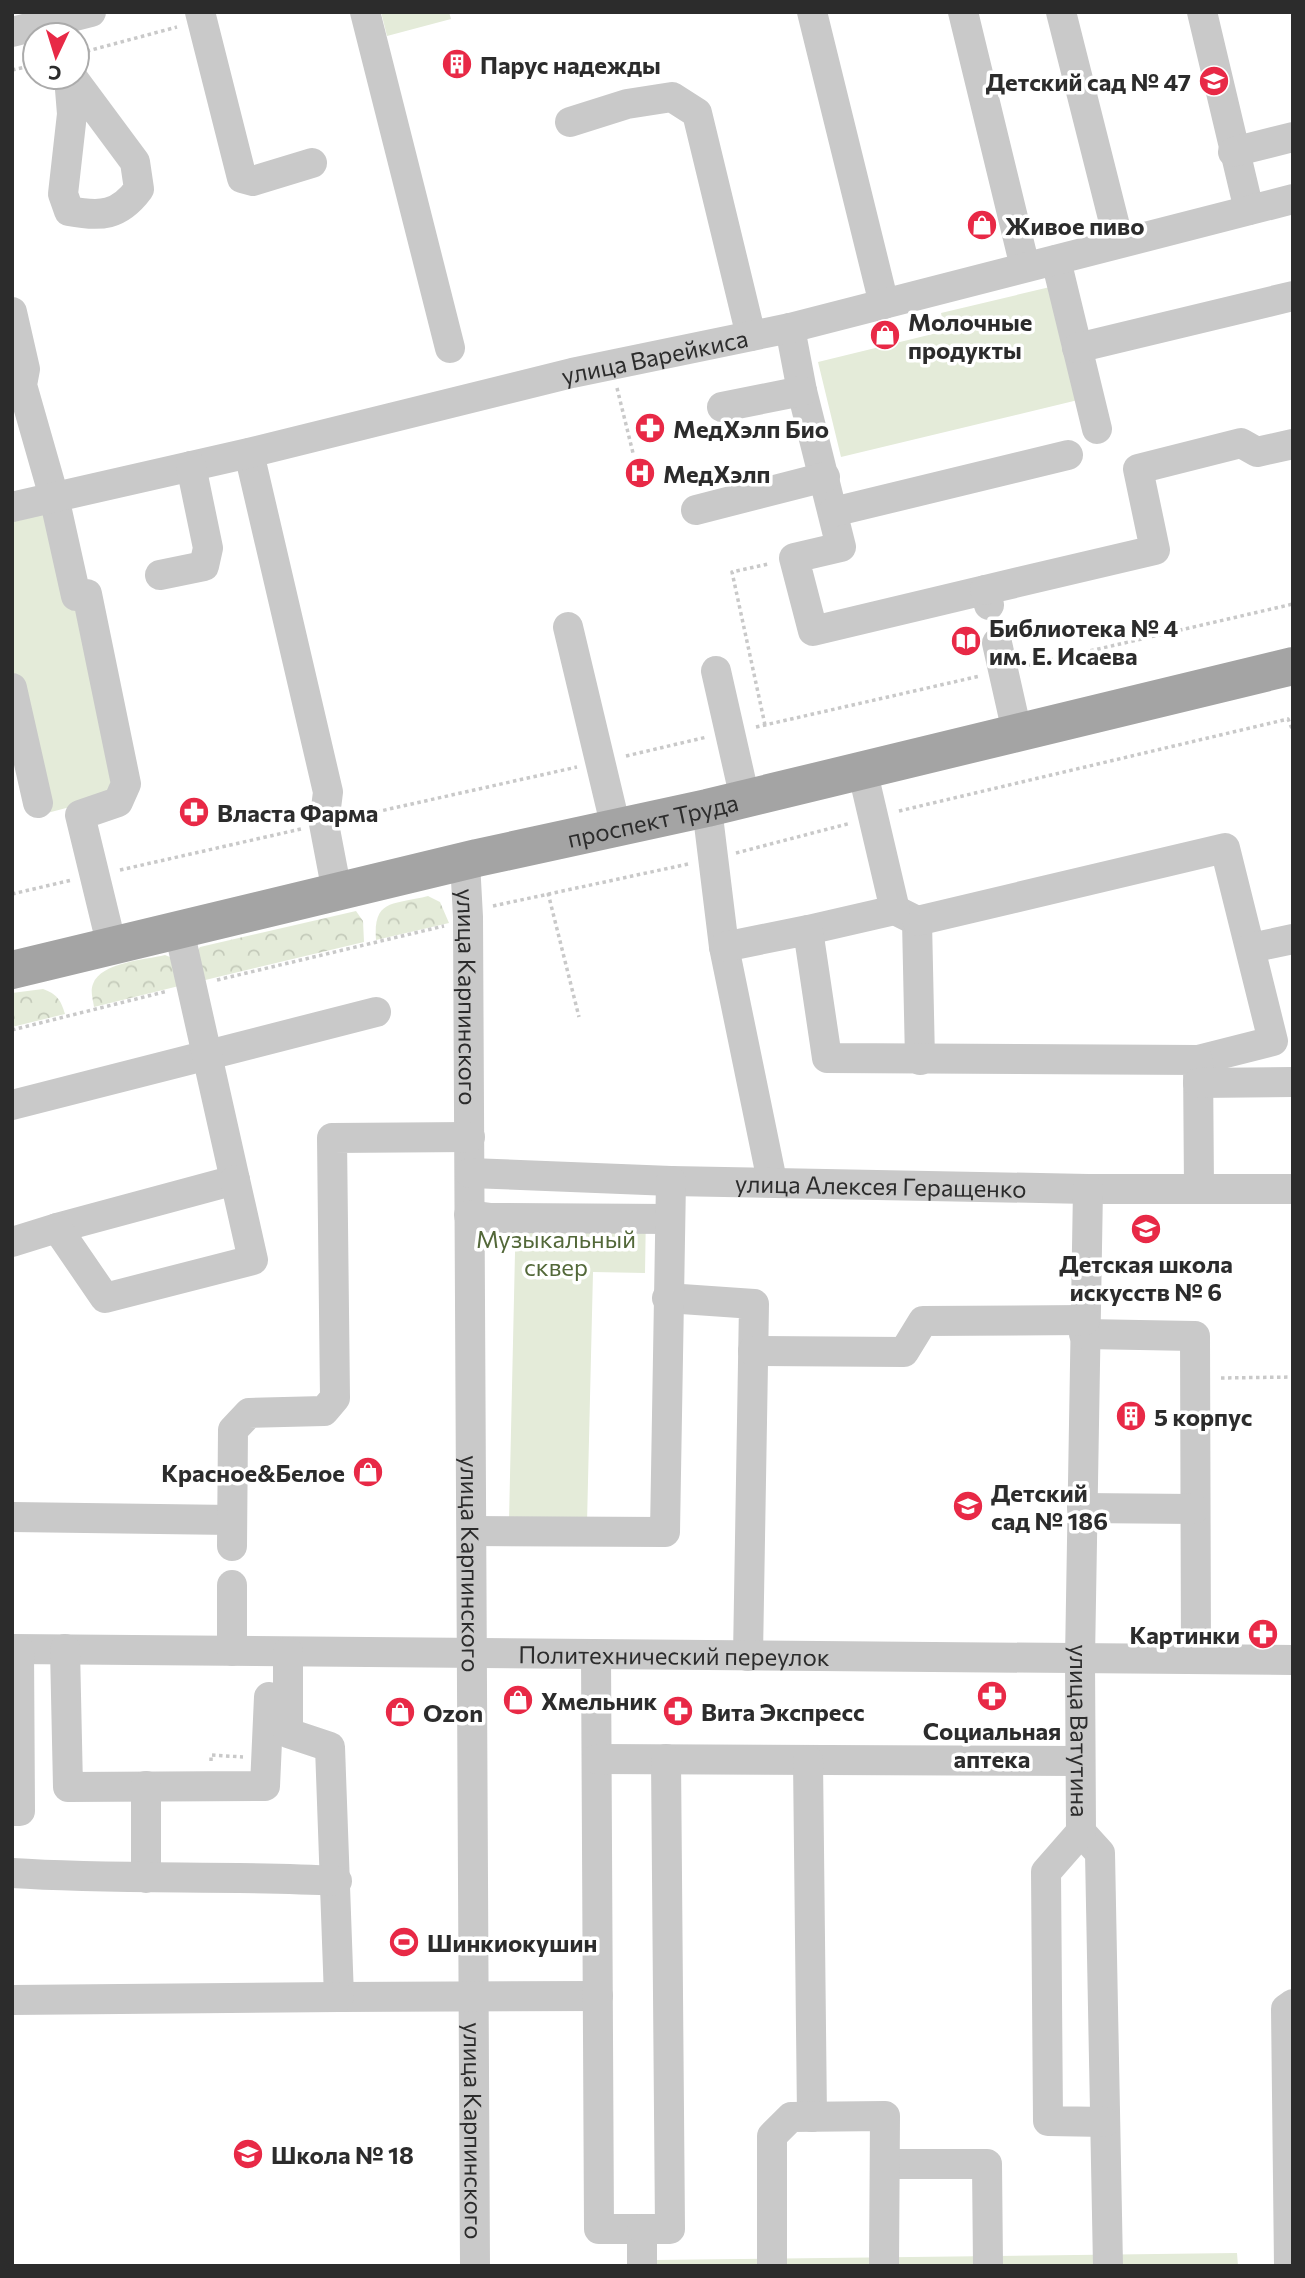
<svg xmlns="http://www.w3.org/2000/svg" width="1305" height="2278" font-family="Commissioner,sans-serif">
  <defs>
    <pattern id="forest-crowns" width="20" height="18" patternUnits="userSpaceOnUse" patternTransform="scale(1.75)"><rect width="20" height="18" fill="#e4ebd9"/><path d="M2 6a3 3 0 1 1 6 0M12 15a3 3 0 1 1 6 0" fill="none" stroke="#c4caba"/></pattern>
  </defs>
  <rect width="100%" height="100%" fill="#fff"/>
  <!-- forest -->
  <path fill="url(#forest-crowns)" d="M 428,896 L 440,902 L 449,923 L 376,940 C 373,898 394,905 428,896 Z
    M 356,911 L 363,921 L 364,942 L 197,982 L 195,954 L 200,947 Z
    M 165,955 L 170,957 L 183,985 L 94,1007 C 93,999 90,991 93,984 C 101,962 145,960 165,955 Z
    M 43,989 C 57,994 61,1000 65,1014 L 12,1027 L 12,993 Z"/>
  <!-- park -->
  <path fill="#e4ebd9" d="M 381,12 L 449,12 L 451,19 L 387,36 Z
    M 1050,287 L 1078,400 L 841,457 L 818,362 L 945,331 L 941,313 Z
    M 45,509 L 80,608 L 114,780 L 108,797 L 32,817 L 12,725 L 12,516 Z
    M 516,1208 L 646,1210 L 645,1273 L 593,1272 L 587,1523 L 509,1521 Z
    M 1237,2253 L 1238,2266 L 653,2266 L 653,2260 Z"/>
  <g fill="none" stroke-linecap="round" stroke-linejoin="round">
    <!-- path -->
    <path stroke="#c9c9c9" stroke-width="3.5" stroke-dasharray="3.5 3.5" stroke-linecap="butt" d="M 80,53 L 177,27
      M 12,70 L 35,65
      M 617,388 L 633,453
      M 1029,665 L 1293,604
      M 765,725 L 732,572 L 768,564
      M 756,727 L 980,676
      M 626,756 L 707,737
      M 899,811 L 1288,719 L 1293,731
      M 349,818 L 577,767
      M 736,853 L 851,823
      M 120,870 L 301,829
      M 548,893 L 579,1017
      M 12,894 L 72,880
      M 493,906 L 688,864
      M 217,980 L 444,926
      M 12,1030 L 168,991
      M 1221,1378 L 1293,1377
      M 211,1761 L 211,1755 L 243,1757"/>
    <!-- minor -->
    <g stroke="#c9c9c9" stroke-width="30">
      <path d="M 200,12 L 242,178 L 253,181 L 312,163"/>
      <path d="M 365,12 L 450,348"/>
      <path d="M 812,12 L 884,304"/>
      <path d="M 963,12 L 1025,267"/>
      <path d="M 1061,12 L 1119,242"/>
      <path d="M 1202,12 L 1249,210"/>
      <path d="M 12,32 L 91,12"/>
      <path d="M 69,77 L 72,114 L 63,194 L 69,211 C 101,217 119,216 139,189 L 135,162 L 72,77"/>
      <path d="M 570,122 L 627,104 L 672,97 L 697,113 L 751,336"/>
      <path d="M 1233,152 L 1293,137"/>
      <path d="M 1056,260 L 1097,429"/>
      <path d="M 12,312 L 25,369 L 22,385 L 54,497 L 76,596 L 87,594 L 126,784 L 118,802 L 80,815 L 112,947"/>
      <path d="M 790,328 L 802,391 L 841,547 L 794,558 L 813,631 L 985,590 L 989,605"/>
      <path d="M 1077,348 L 1293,296"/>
      <path d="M 722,407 L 802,391"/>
      <path d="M 249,453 L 328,792 L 324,824 L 337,892"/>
      <path id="s1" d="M 12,507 L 249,453 L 572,373 L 790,328 L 1293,199"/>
      <path d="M 696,510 L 825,477"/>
      <path d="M 833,512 L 1068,455"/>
      <path d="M 160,575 L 204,566 L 208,548 L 191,466"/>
      <path d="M 985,590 L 1155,550 L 1138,469 L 1241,443 L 1257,452 L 1293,444"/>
      <path d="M 568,627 L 616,828"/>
      <path d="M 997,643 L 1017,732"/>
      <path d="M 716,671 L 745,799"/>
      <path d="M 12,688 L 38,803"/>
      <path d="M 707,808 L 724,947 L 772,1181"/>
      <path id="s2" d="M 465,862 L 468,917 L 475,2266"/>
      <path d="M 899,912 L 917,921 L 920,1060"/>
      <path d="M 917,921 L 1225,848 L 1273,1041 L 1198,1060"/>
      <path d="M 808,930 L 895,910 L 862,769"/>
      <path d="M 724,947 L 808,930 L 827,1058 L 1198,1060 L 1199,1189"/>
      <path d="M 1251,948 L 1293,939"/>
      <path d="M 1198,1083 L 1293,1082"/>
      <path d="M 12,1105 L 376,1012"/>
      <path id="s3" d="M 470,1173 L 671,1181 L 1088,1189 L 1293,1189"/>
      <path id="s4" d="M 1088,1189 L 1080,1659 L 1081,1832 L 1100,1853 L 1108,2266"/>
      <path d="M 469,1215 L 491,1218 L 670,1219"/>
      <path d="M 57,1228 L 235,1180 L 179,930"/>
      <path d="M 12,1242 L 57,1228 L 105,1298 L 253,1260 L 235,1180"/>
      <path d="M 667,1298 L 754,1304 L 748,1656"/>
      <path d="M 1084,1334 L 1195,1336 L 1196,1659"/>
      <path d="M 753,1351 L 904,1352 L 923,1321 L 1085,1320"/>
      <path d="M 1082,1508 L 1194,1509"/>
      <path d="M 12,1517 L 232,1520"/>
      <path d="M 472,1531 L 665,1532 L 671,1181"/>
      <path d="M 232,1546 L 233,1430 L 249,1413 L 324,1411 L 335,1398 L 332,1138 L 470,1137"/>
      <path id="s5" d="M 12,1649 L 1293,1660"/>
      <path d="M 65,1649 L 68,1787 L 265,1786 L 269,1697"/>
      <path d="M 232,1651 L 232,1585"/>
      <path d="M 288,1652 L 288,1733 L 330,1747 L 339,1997 L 598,1996"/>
      <path d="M 596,1655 L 599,2229 L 642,2229 L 642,2266"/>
      <path d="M 597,1759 L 1080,1761"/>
      <path d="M 808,1760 L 812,2117"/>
      <path d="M 146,1786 L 146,1878"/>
      <path d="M 12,1811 L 20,1811 L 19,1650"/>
      <path d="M 1081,1832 L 1046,1872 L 1048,2121 L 1105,2122"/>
      <path d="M 12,1873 C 121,1880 229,1875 337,1881"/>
      <path d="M 12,2000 L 339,1997"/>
      <path d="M 885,2164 L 987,2164 L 988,2266"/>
      <path d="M 642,2229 L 670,2229 L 666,1759"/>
      <path d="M 772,2266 L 772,2136 L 791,2117 L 885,2116 L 884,2266"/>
      <path d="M 1289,2266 L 1286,2009 L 1293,2004"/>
    </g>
    <!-- major -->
    <path stroke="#a4a4a4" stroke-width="38" id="s6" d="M 12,970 L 477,858 L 707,808 L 1293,666"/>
  </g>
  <!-- icons -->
  <defs>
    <g id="building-disc" transform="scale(1.575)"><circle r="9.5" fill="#e82946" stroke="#fff"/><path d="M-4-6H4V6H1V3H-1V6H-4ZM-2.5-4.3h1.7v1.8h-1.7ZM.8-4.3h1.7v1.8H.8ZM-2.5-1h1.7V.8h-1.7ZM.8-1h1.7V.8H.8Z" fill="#fff"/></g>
    <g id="school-disc" transform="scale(1.575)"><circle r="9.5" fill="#e82946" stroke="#fff"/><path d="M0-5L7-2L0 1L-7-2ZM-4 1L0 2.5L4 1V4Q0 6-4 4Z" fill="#fff"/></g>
    <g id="shop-disc" transform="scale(1.575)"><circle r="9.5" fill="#e82946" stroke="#fff"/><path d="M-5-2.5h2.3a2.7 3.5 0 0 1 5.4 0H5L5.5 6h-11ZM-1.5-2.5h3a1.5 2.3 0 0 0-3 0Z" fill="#fff"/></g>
    <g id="pharmacy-disc" transform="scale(1.575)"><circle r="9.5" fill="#e82946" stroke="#fff"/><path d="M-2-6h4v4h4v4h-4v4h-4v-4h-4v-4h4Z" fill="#fff"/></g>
    <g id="hospital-disc" transform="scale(1.575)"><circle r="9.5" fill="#e82946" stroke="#fff"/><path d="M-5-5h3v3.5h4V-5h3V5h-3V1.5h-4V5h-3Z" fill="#fff"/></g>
    <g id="library-disc" transform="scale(1.575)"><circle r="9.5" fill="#e82946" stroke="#fff"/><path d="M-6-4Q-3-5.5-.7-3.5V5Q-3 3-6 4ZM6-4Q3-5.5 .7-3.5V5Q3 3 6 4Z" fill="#fff"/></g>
    <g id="stadium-disc" transform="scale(1.575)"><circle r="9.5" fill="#e82946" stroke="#fff"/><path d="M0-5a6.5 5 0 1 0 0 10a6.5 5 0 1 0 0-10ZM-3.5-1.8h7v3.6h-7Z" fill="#fff"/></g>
  </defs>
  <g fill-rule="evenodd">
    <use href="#building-disc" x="457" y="64"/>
    <use href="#school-disc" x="1214" y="81"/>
    <use href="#shop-disc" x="982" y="225"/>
    <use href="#shop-disc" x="885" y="335"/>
    <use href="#pharmacy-disc" x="650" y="428"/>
    <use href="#hospital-disc" x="640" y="473"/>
    <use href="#library-disc" x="966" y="641"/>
    <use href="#pharmacy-disc" x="194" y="812"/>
    <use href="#school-disc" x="1146" y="1229"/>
    <use href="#building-disc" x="1131" y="1416"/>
    <use href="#shop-disc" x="368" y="1472"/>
    <use href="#school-disc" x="968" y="1506"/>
    <use href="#pharmacy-disc" x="1263" y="1634"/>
    <use href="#pharmacy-disc" x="992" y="1696"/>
    <use href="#shop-disc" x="518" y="1700"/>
    <use href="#pharmacy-disc" x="678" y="1711"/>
    <use href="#shop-disc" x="400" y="1712"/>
    <use href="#stadium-disc" x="404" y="1942"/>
    <use href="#school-disc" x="248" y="2154"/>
  </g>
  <g text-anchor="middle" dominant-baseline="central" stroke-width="7" stroke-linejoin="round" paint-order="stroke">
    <!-- poi labels -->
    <g font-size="24" font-weight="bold" fill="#2c2c2c" stroke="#fff" text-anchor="start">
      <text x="480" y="64">Парус надежды</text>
      <text x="1191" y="81" text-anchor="end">Детский сад № 47</text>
      <text x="1005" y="225">Живое пиво</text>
      <text x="908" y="321">Молочные<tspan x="908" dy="28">продукты</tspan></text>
      <text x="673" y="428">МедХэлп Био</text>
      <text x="663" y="473">МедХэлп</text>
      <text x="989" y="627">Библиотека № 4<tspan x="989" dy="28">им. Е. Исаева</tspan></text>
      <text x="217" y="812">Власта Фарма</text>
      <text x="1146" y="1263" text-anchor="middle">Детская школа<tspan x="1146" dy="28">искусств № 6</tspan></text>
      <text x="1154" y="1416">5 корпус</text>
      <text x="345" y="1472" text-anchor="end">Красное&amp;Белое</text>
      <text x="991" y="1492">Детский<tspan x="991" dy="28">сад № 186</tspan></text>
      <text x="1240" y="1634" text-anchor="end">Картинки</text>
      <text x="541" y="1700">Хмельник</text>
      <text x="701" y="1711">Вита Экспресс</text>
      <text x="423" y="1712">Ozon</text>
      <text x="992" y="1730" text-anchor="middle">Социальная<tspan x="992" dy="28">аптека</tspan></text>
      <text x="427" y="1942">Шинкиокушин</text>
      <text x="271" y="2154">Школа № 18</text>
    </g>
    <!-- street labels -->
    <g font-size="24" fill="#2c2c2c" stroke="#fff">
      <text stroke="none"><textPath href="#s1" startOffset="660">улица Варейкиса</textPath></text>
      <text stroke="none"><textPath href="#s6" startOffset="658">проспект Труда</textPath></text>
      <text stroke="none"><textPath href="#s2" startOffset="135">улица Карпинского</textPath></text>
      <text stroke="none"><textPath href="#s3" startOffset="411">улица Алексея Геращенко</textPath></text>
      <text stroke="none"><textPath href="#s2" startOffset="702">улица Карпинского</textPath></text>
      <text stroke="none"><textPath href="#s5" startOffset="662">Политехнический переулок</textPath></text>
      <text stroke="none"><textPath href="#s4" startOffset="542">улица Ватутина</textPath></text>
      <text stroke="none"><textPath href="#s2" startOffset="1269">улица Карпинского</textPath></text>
    </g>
    <!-- park labels -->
    <g font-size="24" fill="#536839" stroke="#fff">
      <text x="556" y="1238">Музыкальный<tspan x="556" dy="28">сквер</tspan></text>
    </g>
  </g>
  <!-- border -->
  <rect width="1305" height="2278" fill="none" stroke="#2c2c2c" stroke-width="28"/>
  <!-- north arrow -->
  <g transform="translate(56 56) rotate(184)"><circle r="33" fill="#ffffff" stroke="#ababab" stroke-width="2"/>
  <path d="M0-5L12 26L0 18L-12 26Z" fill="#e82946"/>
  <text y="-10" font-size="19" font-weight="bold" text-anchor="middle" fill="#2c2c2c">С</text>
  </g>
</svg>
